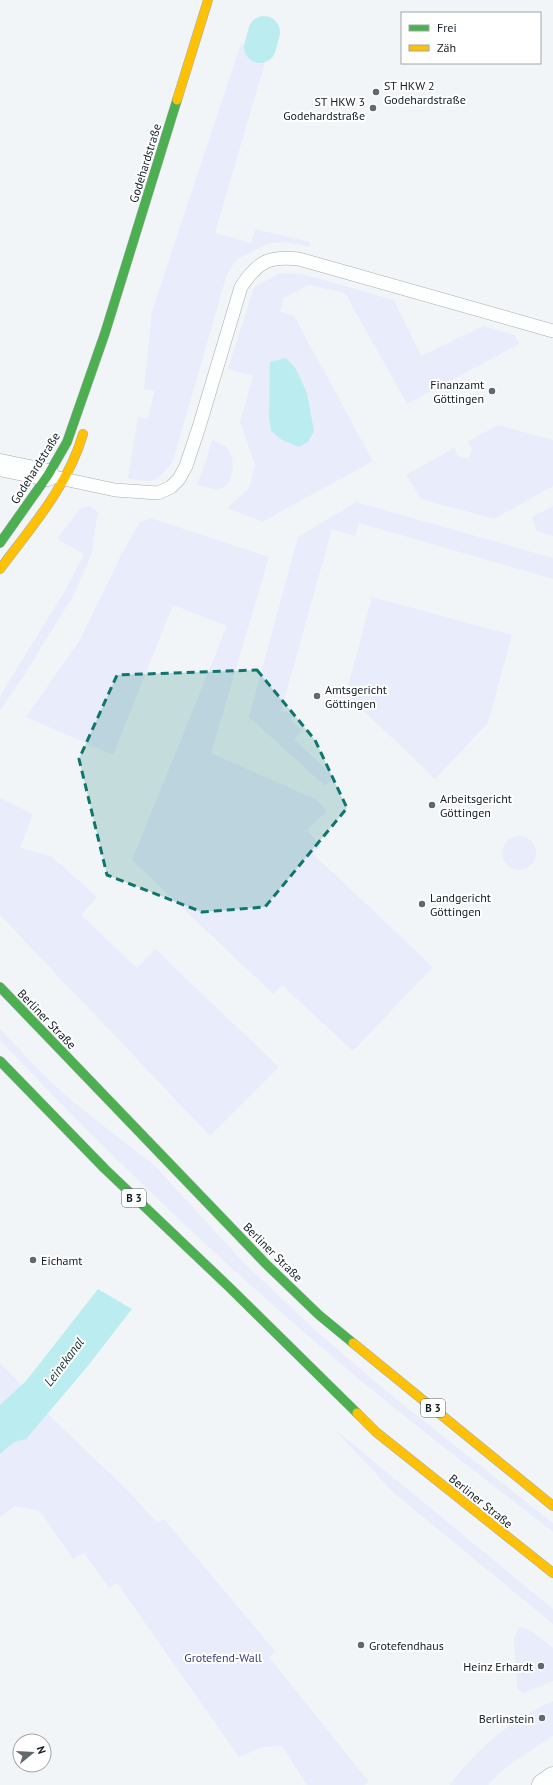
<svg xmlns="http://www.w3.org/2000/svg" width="553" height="1785" font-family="'PT Sans',sans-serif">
  <rect width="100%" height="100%" fill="#f2f5f8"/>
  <!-- green -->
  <path fill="#e8ecfb" d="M 241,44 L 269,49 L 215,233 L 251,243 L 255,229 L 310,242 L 309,247 L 287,242 L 270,243 L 237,259 L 227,274 L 173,461 C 157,482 154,484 128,478 L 138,417 L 148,419 L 154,391 L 144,389 L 152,311 Z
    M 280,273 L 302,274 L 394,300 L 421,356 L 484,326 L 514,335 L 519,344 L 407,404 L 345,293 L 309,285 L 284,298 L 280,311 L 294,316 L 373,461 L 262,522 L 227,508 L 249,488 L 255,465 L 240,422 L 253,376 L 228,369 L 254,287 Z
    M 498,425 L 553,440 L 553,486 L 494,519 L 421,499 L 406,475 L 454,448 L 458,456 L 469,458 L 472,449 L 467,442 Z
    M 212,440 C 216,442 222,444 226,447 C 237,456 235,487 218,489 C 212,490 203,486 197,484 L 206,462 Z
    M 356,502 L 553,558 L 553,579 L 359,523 L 355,536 L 332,529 L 281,711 L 293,714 L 291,720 L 302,730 L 294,739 L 334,777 L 325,786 L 249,717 L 298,537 Z
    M 90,506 L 98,512 L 91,556 L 73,596 L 23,677 L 0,710 L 0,696 L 66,589 L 84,554 L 57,539 L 81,508 Z
    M 553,506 L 553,536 L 537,531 L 532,517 Z
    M 150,518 L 269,557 L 211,753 L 317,800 L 327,811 L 307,830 L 321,846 L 313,854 L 433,967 L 353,1051 L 282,985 L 273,994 L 132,860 L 227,626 L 173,605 L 113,755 L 26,717 L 80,640 L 121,555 L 140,522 Z
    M 372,597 L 512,635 L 488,723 L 435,779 L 346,694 Z
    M 0,798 L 33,814 L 20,848 L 51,856 L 97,897 L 81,915 L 137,968 L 155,949 L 279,1067 L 210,1136 L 0,915 Z
    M502 853a17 17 0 1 1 34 0a17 17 0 1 1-34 0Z
    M 0,1029 L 45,1076 L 73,1102 L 155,1166 L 246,1265 L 316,1331 L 396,1399 L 553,1523 L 553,1532 C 489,1482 423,1432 360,1380 C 233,1274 113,1160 0,1040 Z
    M 0,1363 L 53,1419 L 124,1487 L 158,1523 L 164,1519 L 275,1651 L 269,1657 L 369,1782 L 364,1785 L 307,1785 L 282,1746 L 263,1747 L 239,1757 L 117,1583 L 109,1588 L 84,1553 L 73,1559 L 40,1511 L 15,1506 L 0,1517 Z
    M 332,1427 L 553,1609 L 553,1624 L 394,1493 Z
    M 521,1627 L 530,1630 L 553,1648 L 553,1681 L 524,1693 L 518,1690 L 517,1686 L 514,1639 L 518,1629 Z
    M 553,1701 L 553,1736 L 505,1768 L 488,1785 L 450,1785 C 475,1749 513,1718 553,1701 Z"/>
  <!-- water -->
  <path fill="#bbedf0" d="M 286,358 L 296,369 L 307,393 L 314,431 L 308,442 L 299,447 L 282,440 L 271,431 L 269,417 L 270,362 Z
    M 98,1289 L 132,1309 L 87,1367 L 26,1439 L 14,1442 L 0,1454 L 0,1405 L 26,1381 Z"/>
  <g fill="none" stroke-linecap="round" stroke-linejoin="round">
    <!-- canal -->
    <path stroke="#bbedf0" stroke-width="32" d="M 260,47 L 264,32"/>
    <!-- lane casing -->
    <g stroke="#a6adb2" stroke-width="14">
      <path id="lane" d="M 59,478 L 115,490 L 158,493 L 171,487 L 179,479 L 186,466 L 199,427 L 241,287 C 258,261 269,256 299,259 L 553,331"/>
    </g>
    <!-- street casing -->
    <g stroke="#a6adb2" stroke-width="23">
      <path id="street" d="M 0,465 L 48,475
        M 543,1785 L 553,1778"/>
    </g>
    <!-- fast casing -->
    <g stroke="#a6adb2" stroke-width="10">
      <path id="fast" d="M 0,543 L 48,475 L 67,442 L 105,333 L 177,100
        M 0,987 L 266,1264 L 319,1315 L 353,1343
        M 0,1061 L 105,1169 L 228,1286 L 357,1413"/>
    </g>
    <!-- slow casing -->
    <g stroke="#a6adb2" stroke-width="10">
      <path id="slow" d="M 177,100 L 208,0
        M 0,569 C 32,526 68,486 83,434
        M 353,1343 L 553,1506
        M 357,1413 L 376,1432 L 553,1573"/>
    </g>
    <!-- lane -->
    <use href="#lane" stroke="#fdfefe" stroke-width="13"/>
    <!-- street -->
    <use href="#street" stroke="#fdfefe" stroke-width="22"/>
    <!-- fast -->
    <use href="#fast" stroke="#4caf50" stroke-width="9"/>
    <!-- slow -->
    <use href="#slow" stroke="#ffc107" stroke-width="9"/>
  </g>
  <!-- marked area -->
  <path fill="#0f766e" fill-opacity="0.2" stroke="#0f766e" stroke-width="3" stroke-dasharray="8 5" stroke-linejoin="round" d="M 257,670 L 315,740 L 347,808 L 265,907 L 202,912 L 107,875 L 79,759 L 117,675 Z"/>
  <!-- markers -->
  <g fill="#60696e" stroke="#fff" stroke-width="1.5">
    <circle cx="376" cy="92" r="4"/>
    <circle cx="373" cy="108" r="4"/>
    <circle cx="492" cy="391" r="4"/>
    <circle cx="317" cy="696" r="4"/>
    <circle cx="432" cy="805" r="4"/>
    <circle cx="422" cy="904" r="4"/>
    <circle cx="33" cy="1260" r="4"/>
    <circle cx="361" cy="1645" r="4"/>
    <circle cx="541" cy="1666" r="4"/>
    <circle cx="542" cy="1718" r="4"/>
  </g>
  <g text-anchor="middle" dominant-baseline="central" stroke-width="4" stroke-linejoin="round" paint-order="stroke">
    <!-- shield labels -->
    <g fill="#fff" stroke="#596166" stroke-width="1">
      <rect x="122" y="1189" width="24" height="18" rx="3"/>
      <rect x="421" y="1399" width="24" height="18" rx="3"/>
    </g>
    <g font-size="11" font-weight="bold" fill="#121d24">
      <text x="134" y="1198">B 3</text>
      <text x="433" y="1408">B 3</text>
    </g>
    <!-- poi labels -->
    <g font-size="12" fill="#121d24" stroke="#fff" text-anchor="start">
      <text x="384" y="85">ST HKW 2<tspan x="384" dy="14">Godehardstraße</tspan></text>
      <text x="365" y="101" text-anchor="end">ST HKW 3<tspan x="365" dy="14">Godehardstraße</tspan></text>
      <text x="484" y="384" text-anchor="end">Finanzamt<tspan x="484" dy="14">Göttingen</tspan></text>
      <text x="325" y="689">Amtsgericht<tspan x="325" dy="14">Göttingen</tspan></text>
      <text x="440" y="798">Arbeitsgericht<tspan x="440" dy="14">Göttingen</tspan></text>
      <text x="430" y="897">Landgericht<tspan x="430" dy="14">Göttingen</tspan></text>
      <text x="41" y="1260">Eichamt</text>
      <text x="369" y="1645">Grotefendhaus</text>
      <text x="533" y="1666" text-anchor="end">Heinz Erhardt</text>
      <text x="534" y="1718" text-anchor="end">Berlinstein</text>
    </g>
    <!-- street labels -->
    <g font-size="12" fill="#121d24" stroke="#fff">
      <text transform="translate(145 163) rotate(-73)">Godehardstraße</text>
      <text transform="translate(35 468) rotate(-58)">Godehardstraße</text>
      <text transform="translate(47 1019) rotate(46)">Berliner Straße</text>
      <text transform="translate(273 1252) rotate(45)">Berliner Straße</text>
      <text transform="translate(481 1501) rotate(39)">Berliner Straße</text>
    </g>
    <!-- park labels -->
    <g font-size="12" fill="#39417d" stroke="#fff">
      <text x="223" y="1657">Grotefend-Wall</text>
    </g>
    <!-- water labels -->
    <g font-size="13" font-style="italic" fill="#0f3234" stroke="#fff">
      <text transform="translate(64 1362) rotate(-53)">Leinekanal</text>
    </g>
  </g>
  <!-- legend -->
  <rect x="401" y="12" width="140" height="52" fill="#ffffff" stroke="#a0a5a7"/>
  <rect x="409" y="25" width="20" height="6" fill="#4caf50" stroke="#a0a5a7"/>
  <text x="437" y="32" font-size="12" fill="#121d24">Frei</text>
  <rect x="409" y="45" width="20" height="6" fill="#ffc107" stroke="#a0a5a7"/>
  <text x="437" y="52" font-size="12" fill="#121d24">Zäh</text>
  <!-- north arrow -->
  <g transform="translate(32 1753) rotate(72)"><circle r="19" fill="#ffffff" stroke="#a0a5a7"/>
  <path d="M0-3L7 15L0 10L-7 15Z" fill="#60696e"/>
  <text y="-6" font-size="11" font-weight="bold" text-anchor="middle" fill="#121d24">N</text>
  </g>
</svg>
